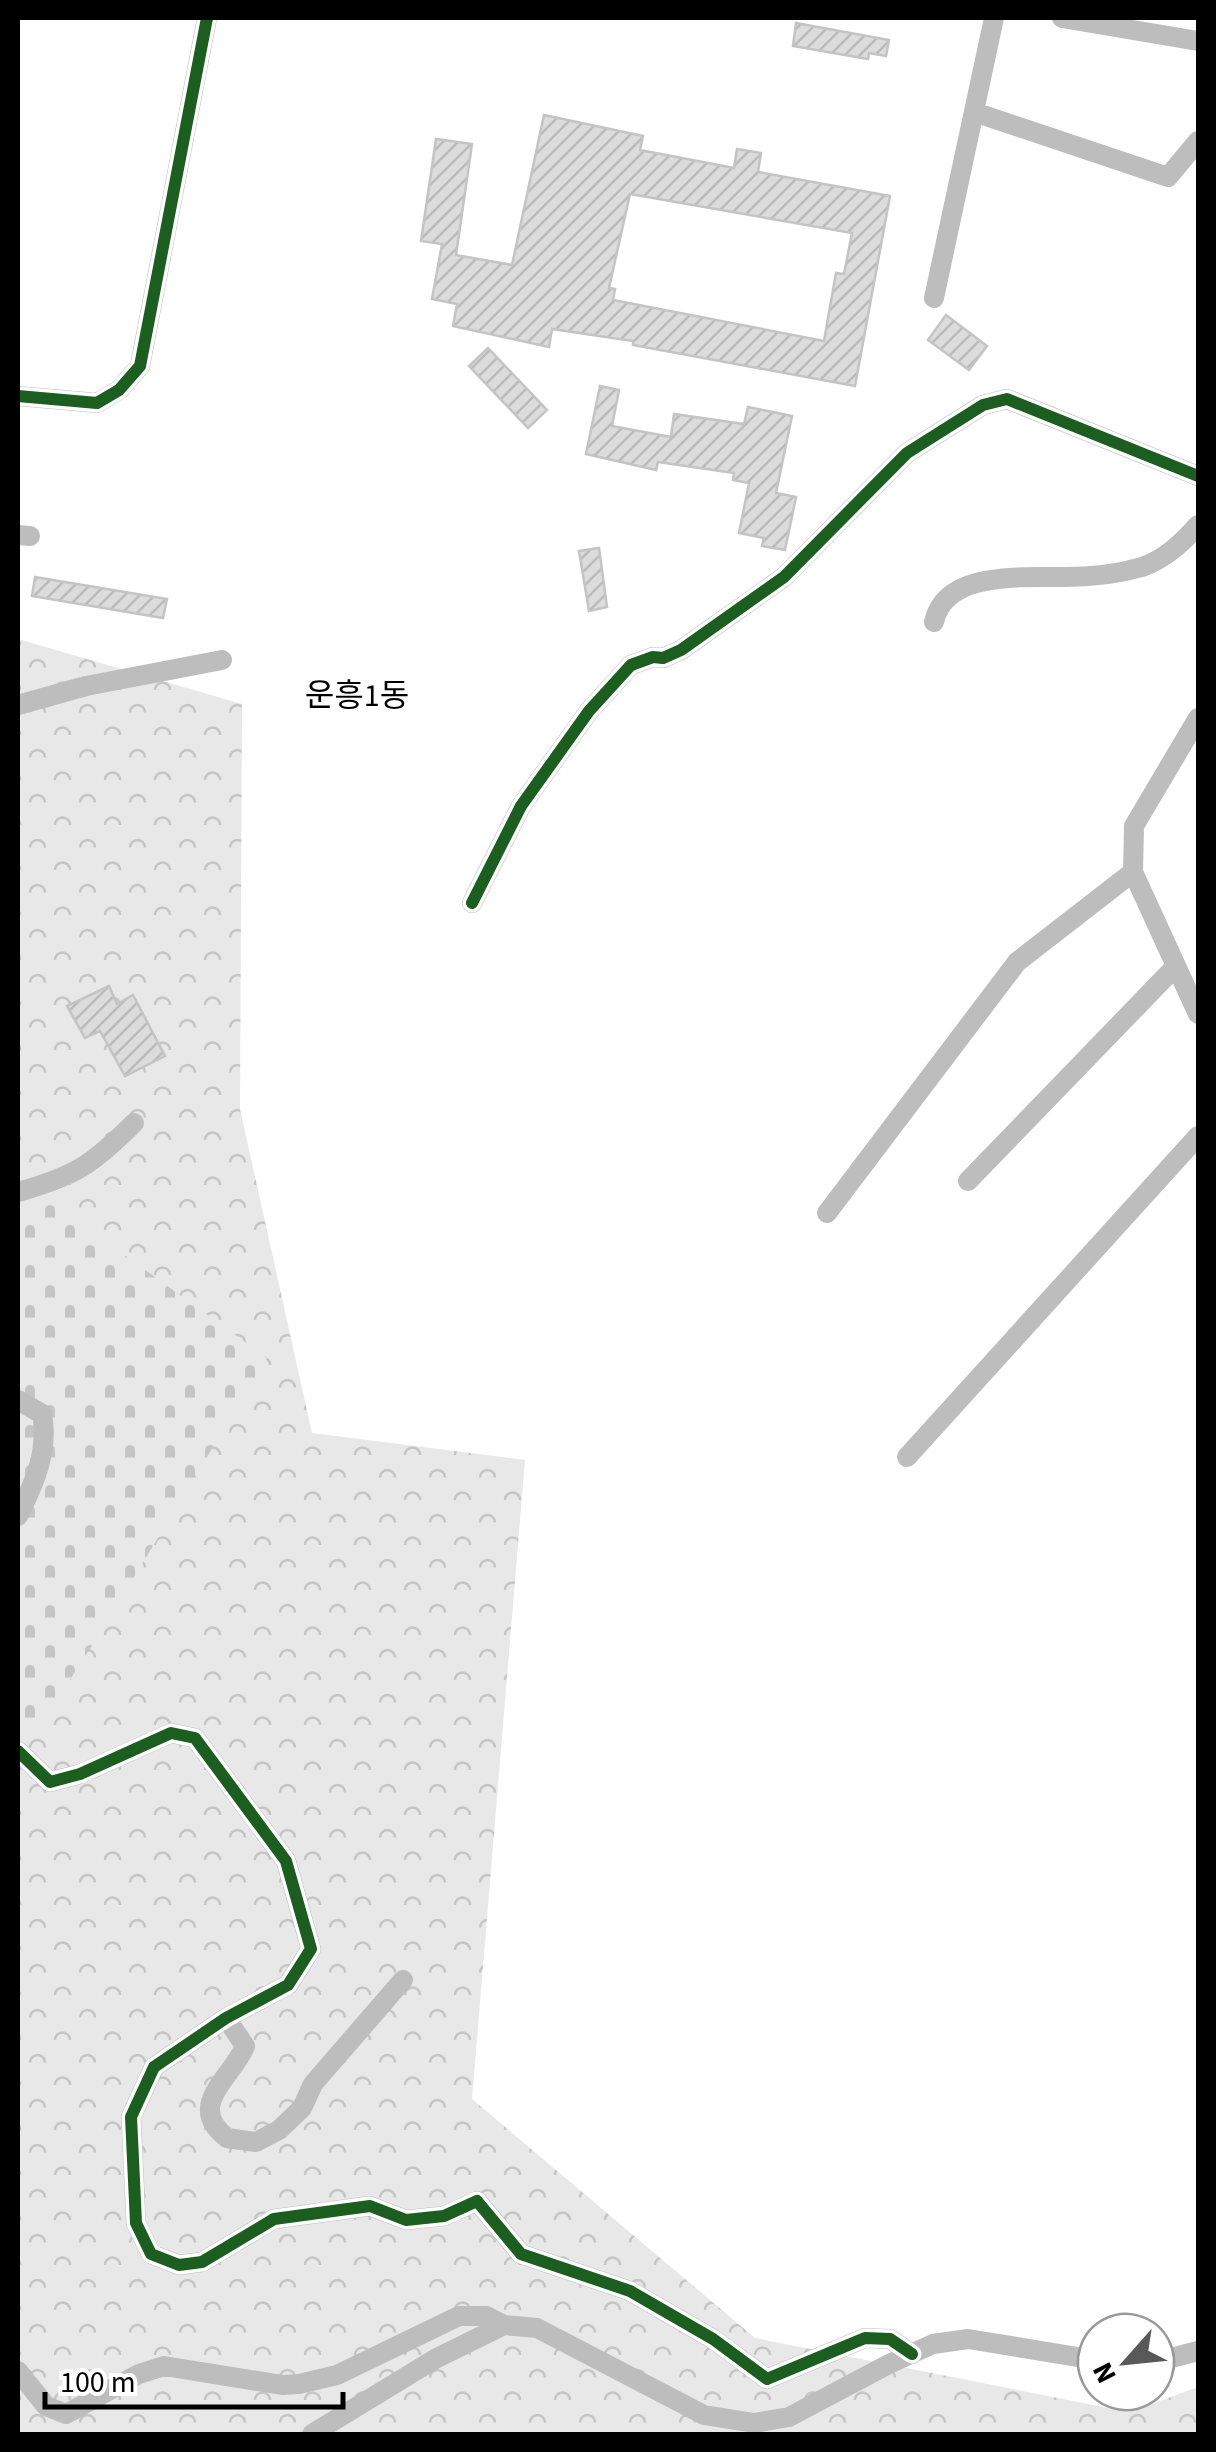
<svg xmlns="http://www.w3.org/2000/svg" width="1216" height="2452" font-family="'Source Sans 3','Noto Sans KR',sans-serif">
  <defs>
    <pattern id="forest-crowns" width="20" height="18" patternUnits="userSpaceOnUse" patternTransform="scale(2.5)"><rect width="20" height="18" fill="#e8e8e8"/><path d="M2 6a3 3 0 1 1 6 0M12 15a3 3 0 1 1 6 0" fill="none" stroke="#c5c5c5"/></pattern>
    <pattern id="cemetery-stones" width="16" height="16" patternUnits="userSpaceOnUse" patternTransform="scale(2.5)"><rect width="16" height="16" fill="#e8e8e8"/><path d="M2 7V4a2 2 0 0 1 4 0v3zM10 15v-3a2 2 0 0 1 4 0v3z" fill="#c5c5c5"/></pattern>
    <pattern id="building-hatch" width="6" height="6" patternUnits="userSpaceOnUse" patternTransform="scale(2.5)"><rect width="6" height="6" fill="#dcdcdc"/><path d="M-1 1l2-2M0 6l6-6M5 7l2-2" fill="none" stroke="#bbb"/></pattern>
  </defs>
  <rect width="100%" height="100%" fill="#fff"/>
  <!-- forest -->
  <path fill="url(#forest-crowns)" d="M 18,639 L 242,704 L 240,1109 L 312,1433 L 525,1460 L 472,2099 L 755,2338 L 1129,2412 L 1198,2387 L 1198,2434 L 18,2434 Z"/>
  <!-- cemetery -->
  <path fill="url(#cemetery-stones)" d="M 18,1178 L 267,1358 L 102,1630 L 18,1760 Z"/>
  <!-- building -->
  <path fill="url(#building-hatch)" stroke="#c4c4c4" stroke-width="2.5" fill-rule="evenodd" d="M 796,23 L 889,40 L 886,56 L 869,53 L 868,59 L 793,46 Z
    M 544,115 L 643,136 L 640,150 L 734,168 L 737,149 L 761,153 L 758,172 L 890,196 L 855,386 L 633,345 L 633,341 L 552,329 L 549,347 L 453,326 L 457,304 L 432,299 L 442,244 L 421,241 L 436,139 L 472,144 L 456,255 L 512,265 ZM 630,194 L 852,233 L 844,274 L 836,273 L 824,341 L 613,300 L 615,289 L 609,288 Z
    M 946,315 L 987,346 L 969,370 L 928,340 Z
    M 488,348 L 547,410 L 528,428 L 469,366 Z
    M 600,386 L 619,390 L 612,426 L 671,437 L 674,414 L 744,424 L 748,407 L 792,416 L 776,493 L 796,497 L 785,550 L 762,546 L 764,538 L 739,533 L 749,483 L 733,480 L 734,473 L 658,462 L 656,470 L 586,454 Z
    M 599,548 L 607,607 L 589,611 L 579,551 Z
    M 35,577 L 167,599 L 163,618 L 32,596 Z
    M 109,986 L 117,1004 L 133,995 L 165,1056 L 125,1076 L 100,1031 L 85,1038 L 67,1006 Z"/>
  <g fill="none" stroke-linecap="round" stroke-linejoin="round">
    <!-- minor -->
    <path stroke="#bdbdbd" stroke-width="20" d="M 1062,18 L 1198,41
      M 974,112 L 1168,177 L 1198,141
      M 934,298 L 994,18
      M 18,396 L 97,403 L 119,390 L 140,366 L 207,18
      M 18,535 L 30,536
      M 934,622 C 945,570 1024,578 1064,577 C 1089,577 1118,574 1142,567 C 1165,559 1182,543 1198,525
      M 18,705 L 86,686 L 222,660
      M 1198,718 L 1134,826 L 1133,872 L 1198,1014
      M 472,903 L 521,806 L 589,711 L 631,665 L 653,657 L 663,658 L 681,650 L 784,577 L 907,453 L 983,405 L 1007,399 L 1198,476
      M 968,1181 L 1176,966
      M 18,1192 C 75,1176 92,1165 134,1123
      M 827,1213 L 1017,962 L 1133,872
      M 18,1400 L 42,1414 C 49,1451 34,1484 18,1516
      M 907,1457 L 1198,1136
      M 18,1751 L 50,1782 L 80,1774 L 171,1733 L 195,1738 L 286,1861 L 311,1949 L 288,1985 L 226,2018 L 154,2067 L 131,2117 L 136,2223 L 151,2254 L 179,2265 L 202,2262 L 274,2219 L 370,2206 L 406,2220 L 444,2216 L 477,2201 L 521,2254 L 630,2291 L 713,2339 L 767,2379 L 865,2338 L 890,2339 L 912,2354
      M 226,2018 L 245,2046 C 234,2076 184,2105 227,2138 L 256,2142 L 279,2130 L 302,2108 L 313,2084 L 403,1980
      M 1156,2362 L 1198,2351
      M 18,2371 L 46,2406 L 66,2414 L 139,2374 L 164,2366 L 282,2385 L 299,2384 L 337,2375 L 459,2316 L 486,2316 L 504,2325
      M 312,2434 L 435,2359 L 504,2325 L 537,2328 L 704,2415 L 754,2423 L 789,2417 L 889,2364 L 933,2344 L 968,2339 L 1096,2360"/>
    <!-- cycleway casing -->
    <g stroke="#fff" stroke-width="19">
      <path id="cycleway" d="M 18,396 L 97,403 L 119,390 L 140,366 L 207,18
        M 472,903 L 521,806 L 589,711 L 631,665 L 653,657 L 663,658 L 681,650 L 784,577 L 907,453 L 983,405 L 1007,399 L 1198,476
        M 18,1751 L 50,1782 L 80,1774 L 171,1733 L 195,1738 L 286,1861 L 311,1949 L 288,1985 L 226,2018 L 154,2067 L 131,2117 L 136,2223 L 151,2254 L 179,2265 L 202,2262 L 274,2219 L 370,2206 L 406,2220 L 444,2216 L 477,2201 L 521,2254 L 630,2291 L 713,2339 L 767,2379 L 865,2338 L 890,2339 L 912,2354"/>
    </g>
    <!-- cycleway -->
    <use href="#cycleway" stroke="#1b5e20" stroke-width="12"/>
  </g>
  <g text-anchor="middle" dominant-baseline="central" stroke-width="8" stroke-linejoin="round" paint-order="stroke">
    <!-- neighbourhood labels -->
    <g font-size="32" fill="#000" stroke="#fff">
      <text x="357" y="696">운흥1동</text>
    </g>
  </g>
  <!-- border -->
  <rect width="1216" height="2452" fill="none" stroke="#000000" stroke-width="40"/>
  <!-- north arrow -->
  <g transform="translate(1126 2362) rotate(243)"><circle r="48" fill="#ffffff" stroke="#999999" stroke-width="2.5"/>
  <path d="M0-8L18 38L0 25L-18 38Z" fill="#595959"/>
  <text y="-15" font-size="28" font-weight="bold" text-anchor="middle" fill="#000000">N</text>
  </g>
  <!-- scale -->
  <path d="M45 2392v15h298v-15" fill="none" stroke="#000000" stroke-width="5"/>
  <text x="60" y="2392" font-size="30" fill="#000000" stroke="#ffffff" stroke-width="8" paint-order="stroke">100 m</text>
</svg>
